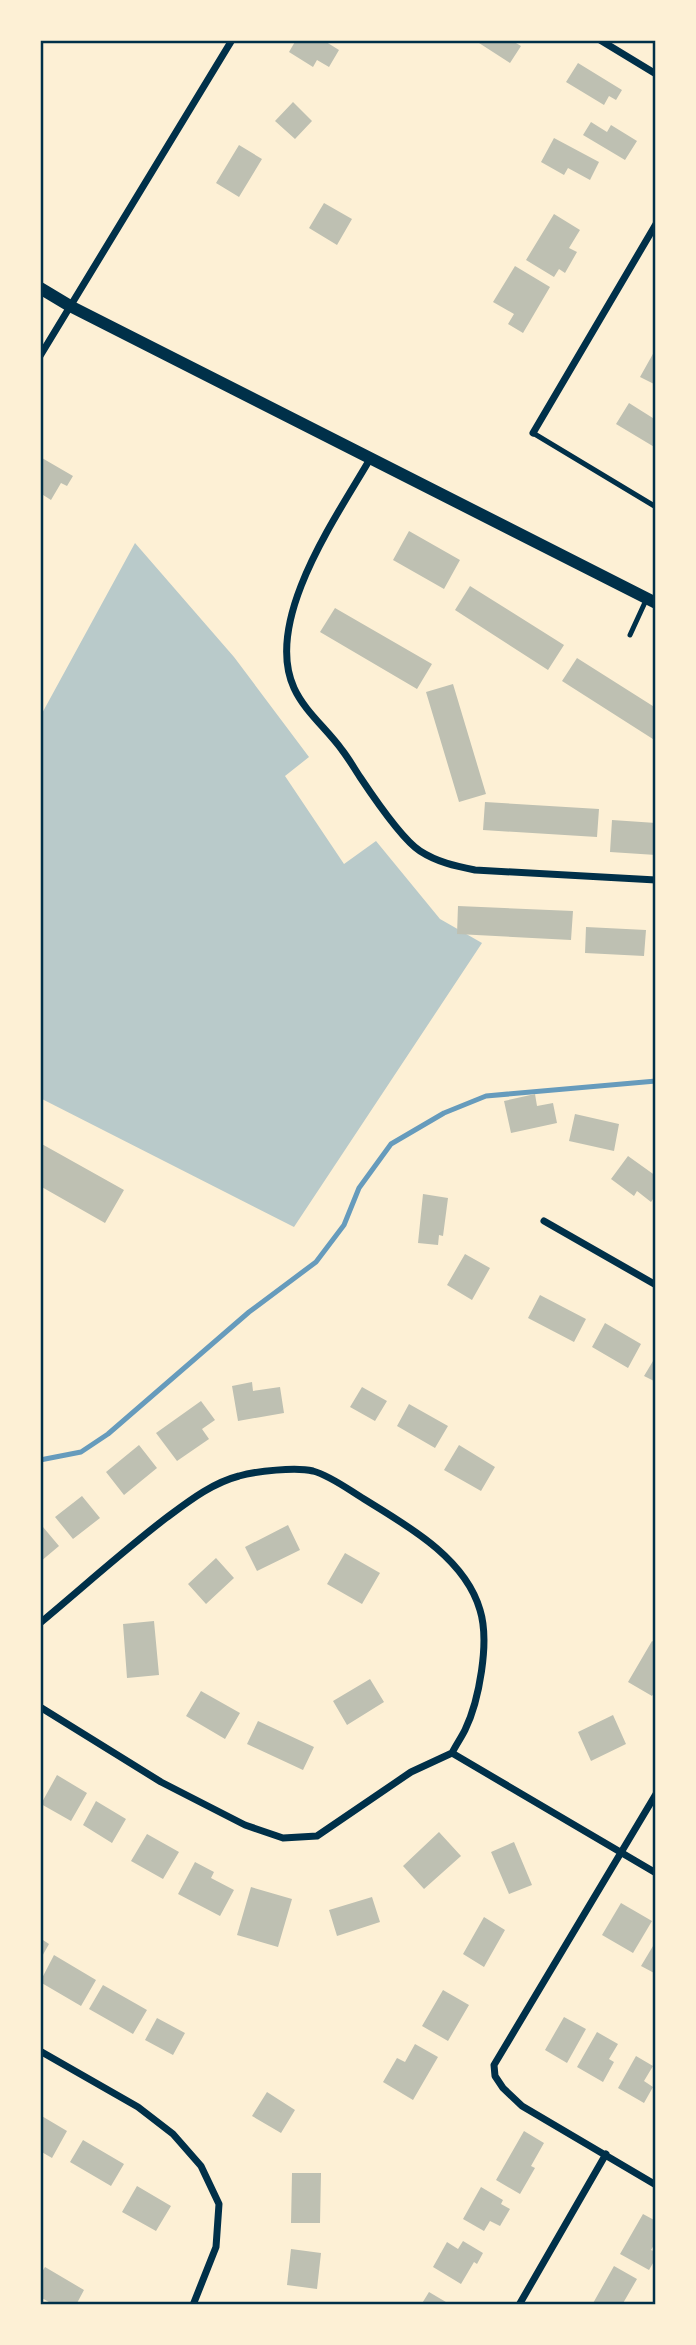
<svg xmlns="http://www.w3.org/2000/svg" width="696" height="2345" font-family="Montserrat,sans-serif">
  <rect width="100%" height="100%" fill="#fdf0d5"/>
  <!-- green -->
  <path fill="#b9caca" d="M 135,543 L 234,657 L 309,757 L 285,776 L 344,864 L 376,841 L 440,919 L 482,943 L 294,1227 L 40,1098 L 40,717 Z"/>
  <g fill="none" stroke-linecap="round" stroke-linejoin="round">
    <!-- stream -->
    <path stroke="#669bbc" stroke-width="5" d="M 40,1460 L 81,1452 L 108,1434 L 249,1312 L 316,1262 L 344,1225 L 359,1188 L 391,1144 L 444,1113 L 486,1096 L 656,1081"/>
  </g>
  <!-- building -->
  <path fill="#bec0b2" d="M 296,40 L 323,40 L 339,50 L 329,67 L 317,60 L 313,67 L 289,52 Z
    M 480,40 L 511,40 L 521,46 L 510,63 L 479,43 Z
    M 578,63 L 622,90 L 616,100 L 609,96 L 604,105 L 566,82 Z
    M 293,102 L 312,121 L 295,139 L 275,121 Z
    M 591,122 L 607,132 L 611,125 L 637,141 L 625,160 L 583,135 Z
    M 554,138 L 599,162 L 590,180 L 568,168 L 564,175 L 541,162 Z
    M 239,145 L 262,159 L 239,197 L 216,183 Z
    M 324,203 L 352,219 L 337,245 L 309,228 Z
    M 554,214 L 580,230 L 569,248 L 577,252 L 565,273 L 559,269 L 554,277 L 526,260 Z
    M 515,266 L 550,287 L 523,333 L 508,324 L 514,314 L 493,302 Z
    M 654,352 L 656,353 L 656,385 L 640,377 Z
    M 629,403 L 656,420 L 656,448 L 616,424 Z
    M 42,458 L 73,476 L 67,486 L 61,483 L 51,500 L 40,493 L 40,461 Z
    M 409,531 L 460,560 L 444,589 L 393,560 Z
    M 470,586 L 564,645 L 548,670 L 455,610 Z
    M 335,608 L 432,664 L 417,689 L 320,632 Z
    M 577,658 L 656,708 L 656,741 L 562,681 Z
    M 453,684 L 486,794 L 459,802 L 426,692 Z
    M 485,802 L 599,809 L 597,837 L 483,830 Z
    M 612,820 L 656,823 L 656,855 L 610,852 Z
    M 458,906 L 573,911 L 571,940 L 457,934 Z
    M 586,927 L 646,930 L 644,956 L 585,953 Z
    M 535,1094 L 537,1106 L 553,1103 L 557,1123 L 511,1133 L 504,1101 Z
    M 575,1114 L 619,1124 L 614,1151 L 569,1141 Z
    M 40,1143 L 124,1190 L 105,1223 L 40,1186 Z
    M 628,1156 L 656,1176 L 656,1195 L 651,1202 L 637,1191 L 634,1196 L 611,1179 Z
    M 423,1194 L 448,1198 L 443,1236 L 439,1235 L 438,1245 L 418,1243 Z
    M 465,1254 L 490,1268 L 472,1300 L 447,1285 Z
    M 540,1295 L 586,1319 L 574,1342 L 528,1318 Z
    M 605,1323 L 641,1344 L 628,1368 L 592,1347 Z
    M 656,1356 L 656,1382 L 644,1376 Z
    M 252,1382 L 253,1391 L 280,1387 L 284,1413 L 238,1421 L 232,1386 Z
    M 362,1387 L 387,1401 L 375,1421 L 350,1407 Z
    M 201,1401 L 215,1420 L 202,1429 L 209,1439 L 177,1461 L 156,1433 Z
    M 409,1404 L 448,1426 L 435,1448 L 397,1426 Z
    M 139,1445 L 157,1468 L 124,1495 L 106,1472 Z
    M 459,1445 L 495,1467 L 481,1491 L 444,1470 Z
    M 82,1496 L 100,1518 L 73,1539 L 55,1517 Z
    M 288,1525 L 300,1550 L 257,1571 L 245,1547 Z
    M 43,1527 L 59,1546 L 40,1562 L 40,1529 Z
    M 345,1553 L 380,1573 L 362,1604 L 327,1584 Z
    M 216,1558 L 234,1578 L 206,1604 L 188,1584 Z
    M 154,1621 L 159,1675 L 127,1678 L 123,1624 Z
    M 652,1641 L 656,1643 L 656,1690 L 652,1696 L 628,1682 Z
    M 370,1679 L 384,1702 L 347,1725 L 333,1701 Z
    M 201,1691 L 240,1713 L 225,1739 L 186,1716 Z
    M 613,1715 L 626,1744 L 591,1761 L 578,1732 Z
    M 258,1721 L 314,1747 L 303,1770 L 247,1744 Z
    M 57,1775 L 87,1793 L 71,1821 L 41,1804 Z
    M 96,1801 L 126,1819 L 112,1843 L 83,1825 Z
    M 439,1832 L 461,1856 L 424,1889 L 403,1866 Z
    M 147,1834 L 179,1852 L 163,1879 L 131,1861 Z
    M 514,1842 L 532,1885 L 509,1894 L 491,1852 Z
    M 195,1862 L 214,1872 L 211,1878 L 234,1890 L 220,1916 L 178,1894 Z
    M 251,1887 L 292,1899 L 278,1947 L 237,1935 Z
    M 372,1897 L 380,1922 L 337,1936 L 329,1910 Z
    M 621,1903 L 652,1921 L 633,1953 L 602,1935 Z
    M 484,1917 L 505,1930 L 484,1967 L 463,1954 Z
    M 40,1938 L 49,1944 L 40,1960 Z
    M 656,1941 L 656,1974 L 641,1966 Z
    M 54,1955 L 96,1980 L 81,2006 L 40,1982 Z
    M 103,1985 L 147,2010 L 133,2034 L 89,2009 Z
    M 443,1990 L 469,2005 L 448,2041 L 422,2026 Z
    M 564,2017 L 586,2029 L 567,2063 L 545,2050 Z
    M 157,2018 L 185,2033 L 173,2055 L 145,2040 Z
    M 597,2032 L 618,2044 L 609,2059 L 614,2062 L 603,2082 L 577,2067 Z
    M 415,2044 L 438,2057 L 413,2100 L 383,2082 L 397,2058 L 405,2062 Z
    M 636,2056 L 653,2066 L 644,2081 L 653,2087 L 644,2103 L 618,2088 Z
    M 267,2092 L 295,2110 L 281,2133 L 252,2116 Z
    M 40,2115 L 67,2131 L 52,2158 L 40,2151 Z
    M 524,2131 L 544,2143 L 531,2166 L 535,2168 L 520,2194 L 496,2180 Z
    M 83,2140 L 124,2164 L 111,2186 L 70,2162 Z
    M 292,2173 L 321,2173 L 320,2223 L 291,2223 Z
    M 137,2186 L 171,2206 L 156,2231 L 122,2212 Z
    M 481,2187 L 503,2200 L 501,2204 L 510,2209 L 500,2226 L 490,2221 L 484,2231 L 463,2219 Z
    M 643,2214 L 656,2221 L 656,2242 L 651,2250 L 656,2252 L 656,2258 L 649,2270 L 620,2254 Z
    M 463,2241 L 483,2253 L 477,2264 L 474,2262 L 461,2284 L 433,2267 L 447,2242 L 458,2249 Z
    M 291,2249 L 321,2253 L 317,2289 L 287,2285 Z
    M 614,2266 L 637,2279 L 622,2305 L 592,2305 Z
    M 45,2267 L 84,2290 L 76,2305 L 54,2305 L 40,2297 L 40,2275 Z
    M 429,2292 L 451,2305 L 421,2305 Z"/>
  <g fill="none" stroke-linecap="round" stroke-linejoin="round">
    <!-- service -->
    <path stroke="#003049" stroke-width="5" d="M 533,433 L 656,507
      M 630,635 L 647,598"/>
    <!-- minor -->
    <path stroke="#003049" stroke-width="7" d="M 600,40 L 656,74
      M 40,356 L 232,40
      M 533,433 L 656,224
      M 370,459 C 337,516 263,620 294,688 C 305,712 327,729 342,750 C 349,759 354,768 360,777 C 372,795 403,840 420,851 C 437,862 455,866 475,870 L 656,880
      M 544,1221 L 656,1285
      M 40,1623 C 82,1588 123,1551 166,1518 C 189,1501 212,1483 239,1476 C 256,1471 296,1467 313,1471 C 331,1476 349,1490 364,1499 C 408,1526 465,1558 480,1610 C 490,1642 479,1701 465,1730 C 461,1738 456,1745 452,1753
      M 40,1707 L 161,1782 L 245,1825 L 283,1838 L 317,1836 L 411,1772 L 452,1753
      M 452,1753 L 656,1873
      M 656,1794 L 494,2065 L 495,2076 L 503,2088 L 522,2106 L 656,2185
      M 40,2051 L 138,2107 L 173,2134 L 201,2166 L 219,2204 L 216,2247 L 193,2305
      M 519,2305 L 606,2154"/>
    <!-- tertiary -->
    <path stroke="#003049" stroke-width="12" d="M 40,288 L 70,306 L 656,603"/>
  </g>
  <!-- border -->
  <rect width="696" height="2345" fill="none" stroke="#fdf0d5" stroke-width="84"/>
  <rect x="42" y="42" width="612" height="2261" fill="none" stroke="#003049" stroke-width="2.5"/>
</svg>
